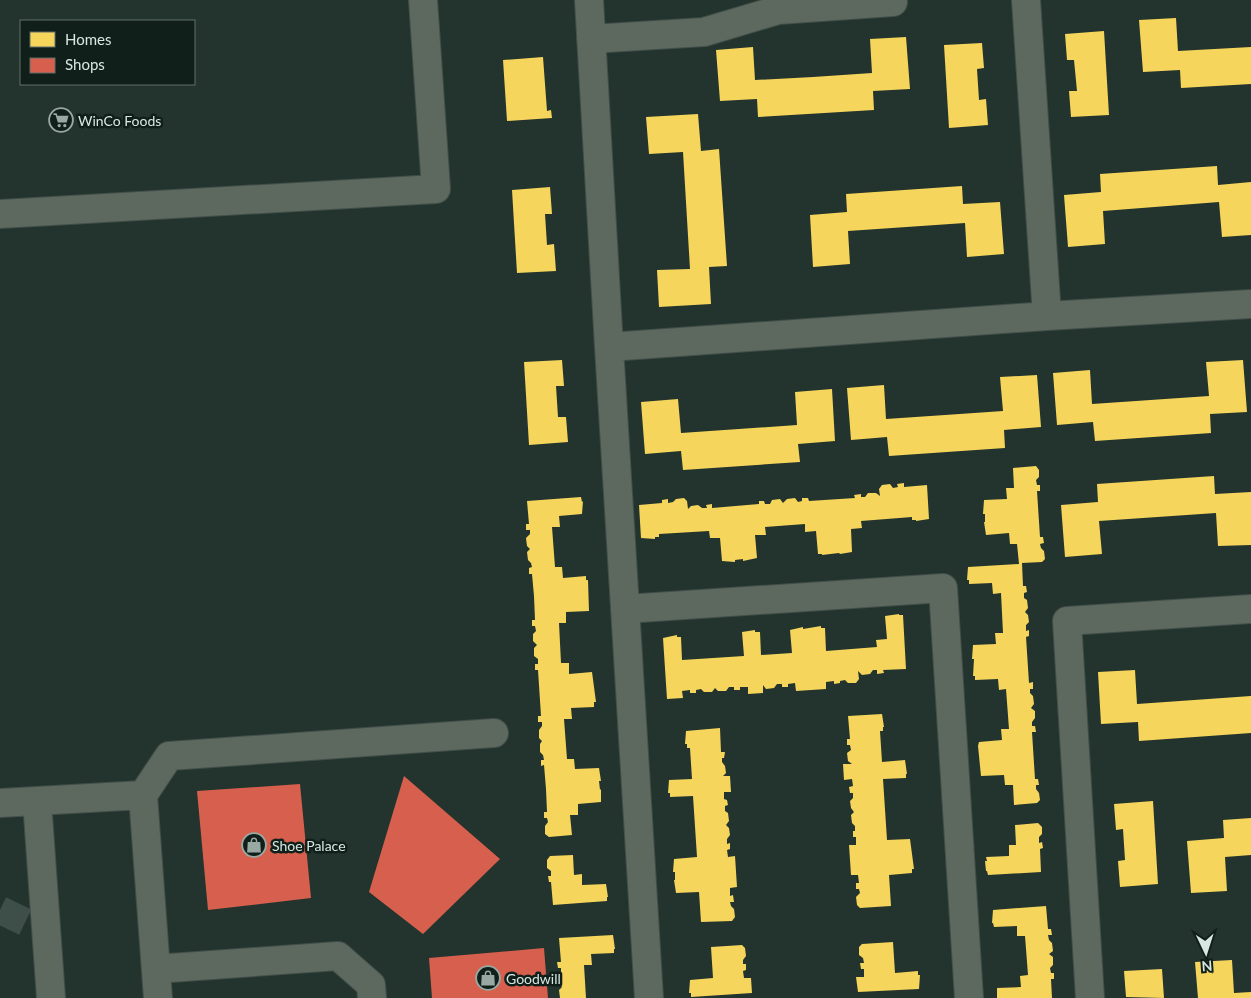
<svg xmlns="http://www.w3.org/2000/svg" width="1251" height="998" font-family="Lato,sans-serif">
  <rect width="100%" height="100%" fill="#23342e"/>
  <!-- homes -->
  <path fill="#f6d55c" d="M 1176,18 L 1178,51 L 1251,47 L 1251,84 L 1181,88 L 1180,70 L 1143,72 L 1139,20 Z
    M 1104,31 L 1109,115 L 1071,117 L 1069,91 L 1077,91 L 1074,60 L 1067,60 L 1065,34 Z
    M 906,37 L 910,89 L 873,91 L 874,110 L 758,117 L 757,99 L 720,101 L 716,50 L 753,47 L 755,80 L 813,77 L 872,73 L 870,39 Z
    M 982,43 L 984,68 L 977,69 L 979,100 L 986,99 L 988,125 L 949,128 L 944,45 Z
    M 543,57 L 547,111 L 551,110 L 552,118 L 507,121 L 503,60 Z
    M 698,114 L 701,151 L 719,149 L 727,266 L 709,267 L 711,304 L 659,307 L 657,270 L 690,269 L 683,152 L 649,154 L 646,117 Z
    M 1217,166 L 1218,185 L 1251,182 L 1251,235 L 1222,237 L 1219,202 L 1103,211 L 1105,244 L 1068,247 L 1064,195 L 1101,192 L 1100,174 Z
    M 962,186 L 963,204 L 1000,202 L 1004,254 L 967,257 L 965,223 L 848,231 L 850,264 L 813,267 L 810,215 L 847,212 L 846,194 Z
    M 550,187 L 552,214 L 545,214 L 547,245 L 554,244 L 556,271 L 517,273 L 512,190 Z
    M 562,360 L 564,386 L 556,386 L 558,417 L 566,417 L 568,442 L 529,445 L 524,362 Z
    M 1243,360 L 1247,412 L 1210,414 L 1211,433 L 1095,441 L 1093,422 L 1057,425 L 1053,373 L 1090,370 L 1092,404 L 1209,396 L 1206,362 Z
    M 1037,375 L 1041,427 L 1004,430 L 1005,448 L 889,456 L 887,437 L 851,440 L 847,388 L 884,385 L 886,419 L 945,415 L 1003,411 L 1000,377 Z
    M 832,389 L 835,441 L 798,444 L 800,462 L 683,470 L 681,451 L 645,454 L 641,402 L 678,399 L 681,433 L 797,425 L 795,392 Z
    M 1036,466 L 1039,470 L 1039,477 L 1036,480 L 1037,485 L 1040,485 L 1040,491 L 1037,491 L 1040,537 L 1043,537 L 1044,543 L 1040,544 L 1041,548 L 1044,551 L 1045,559 L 1042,562 L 1022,563 L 1023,586 L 1026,586 L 1027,592 L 1024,593 L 1024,598 L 1027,600 L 1028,608 L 1025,612 L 1028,615 L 1029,622 L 1026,625 L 1026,631 L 1029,630 L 1029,636 L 1026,637 L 1029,683 L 1033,682 L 1033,689 L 1030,689 L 1030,693 L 1033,696 L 1034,704 L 1031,708 L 1035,711 L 1035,718 L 1032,722 L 1032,726 L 1035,726 L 1036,732 L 1032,732 L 1035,779 L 1038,779 L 1039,785 L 1036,785 L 1036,789 L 1039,793 L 1040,800 L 1037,803 L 1014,805 L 1013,785 L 1005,785 L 1004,775 L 981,776 L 978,746 L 979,742 L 1002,740 L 1001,729 L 1009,729 L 1006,689 L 999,690 L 998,679 L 975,680 L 975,676 L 973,676 L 974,659 L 972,659 L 973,645 L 996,644 L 995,633 L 1003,633 L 1001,593 L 993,594 L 992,583 L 969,584 L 969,580 L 967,580 L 968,567 L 1019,564 L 1017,544 L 1010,544 L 1009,533 L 986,535 L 984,522 L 985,522 L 985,514 L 983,514 L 984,500 L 1007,499 L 1006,488 L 1014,488 L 1013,468 Z
    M 1214,476 L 1215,494 L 1251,492 L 1251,545 L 1218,546 L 1216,513 L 1099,521 L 1102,554 L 1065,557 L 1061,505 L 1098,502 L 1097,484 Z
    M 904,483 L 904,487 L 927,485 L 929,519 L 916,521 L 916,520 L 912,520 L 912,517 L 861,521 L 862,528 L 851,529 L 852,552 L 840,554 L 839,553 L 822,555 L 822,554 L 818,554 L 816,531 L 805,532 L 805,524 L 765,527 L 766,535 L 755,535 L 757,558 L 743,561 L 743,559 L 735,560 L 735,562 L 722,561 L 720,538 L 710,538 L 709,531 L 659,534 L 659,537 L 655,537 L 655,539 L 641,538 L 639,505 L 662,503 L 662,500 L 668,499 L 668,503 L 673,502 L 676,499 L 684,498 L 687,501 L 688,509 L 691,506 L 698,505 L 702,508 L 707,508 L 706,505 L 712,504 L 712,508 L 759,504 L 759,501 L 764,501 L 765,504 L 770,504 L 772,500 L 780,499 L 783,503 L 787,499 L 795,498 L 798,502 L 802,501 L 802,498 L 808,498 L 809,501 L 855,498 L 854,495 L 861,494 L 861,497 L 865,497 L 868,493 L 876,493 L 880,496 L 879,489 L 882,485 L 890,484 L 893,488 L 898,487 L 897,484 Z
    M 581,497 L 582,502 L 583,501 L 582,514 L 559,516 L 560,527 L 552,527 L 555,567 L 562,567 L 563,578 L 586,576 L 586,580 L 588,580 L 589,611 L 566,612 L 566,623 L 559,623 L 561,663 L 569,663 L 569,674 L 592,672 L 596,702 L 594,702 L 594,707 L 571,708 L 572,719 L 564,719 L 567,759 L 574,759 L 575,769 L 599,768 L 601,781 L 599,781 L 600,790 L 601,789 L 601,802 L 578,804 L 578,815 L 570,815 L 572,835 L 549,837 L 545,834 L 545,826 L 548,822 L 547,818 L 544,818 L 544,812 L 547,812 L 546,789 L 544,765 L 541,766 L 541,760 L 544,760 L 543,755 L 540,752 L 540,744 L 542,741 L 539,738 L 539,730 L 542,726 L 542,722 L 538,722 L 538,716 L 541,716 L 538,670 L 535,670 L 535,664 L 538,664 L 538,659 L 534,656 L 534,648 L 537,645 L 533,641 L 533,634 L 536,631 L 535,626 L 532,626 L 532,620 L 535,620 L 534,596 L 532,574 L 529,574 L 529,568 L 532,567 L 531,563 L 528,560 L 527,552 L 530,549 L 527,546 L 526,538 L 530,534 L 530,530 L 526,530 L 526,524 L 529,524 L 527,501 Z
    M 899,614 L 899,615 L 903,615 L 906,669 L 883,670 L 884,673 L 877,674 L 877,670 L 873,670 L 870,674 L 862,675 L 858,671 L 859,679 L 856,683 L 848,683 L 845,680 L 840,681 L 840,683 L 834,684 L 834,681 L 826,682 L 826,689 L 796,691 L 795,683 L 788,684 L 788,687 L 782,687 L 782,684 L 777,684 L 774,688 L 766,689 L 763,685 L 763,693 L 748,694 L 748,687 L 740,687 L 740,690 L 734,690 L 734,687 L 729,687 L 726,691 L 718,691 L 715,688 L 712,692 L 704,692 L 701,689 L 696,690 L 696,693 L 690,693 L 690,690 L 682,691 L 683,698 L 667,699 L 663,638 L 677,635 L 677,637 L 681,637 L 682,660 L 744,656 L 742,632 L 755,630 L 755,632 L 760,632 L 761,655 L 792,653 L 790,630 L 803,627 L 803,629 L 821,626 L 821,628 L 825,628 L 826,651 L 877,647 L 876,640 L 887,639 L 885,616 Z
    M 1135,670 L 1137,704 L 1251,696 L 1251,733 L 1139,741 L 1138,722 L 1101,724 L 1098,672 Z
    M 882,714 L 884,727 L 883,727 L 883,731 L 880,731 L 882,762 L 905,760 L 907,774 L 906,774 L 906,778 L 883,779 L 887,840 L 910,839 L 914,869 L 912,869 L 912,873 L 889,875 L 891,906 L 860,908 L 857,905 L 856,897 L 860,893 L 859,889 L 856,889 L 856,883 L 859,883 L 858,875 L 851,875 L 849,845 L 856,845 L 856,837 L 853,837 L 853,831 L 855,831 L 855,826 L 852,823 L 851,815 L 854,812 L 851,808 L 850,801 L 853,798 L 853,793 L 850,793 L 849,787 L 853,786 L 852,779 L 844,780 L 843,764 L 852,764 L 848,761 L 847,753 L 851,750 L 850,745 L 847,745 L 847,739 L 850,739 L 848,716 Z
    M 720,728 L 721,752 L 725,752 L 724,758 L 722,758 L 722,762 L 725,766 L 726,773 L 723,776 L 730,776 L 731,792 L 724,792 L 724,799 L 727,800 L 728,805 L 725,806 L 725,811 L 728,813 L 729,821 L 726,825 L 729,828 L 730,835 L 727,839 L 727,844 L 730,843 L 730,849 L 727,850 L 728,857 L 735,856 L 737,887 L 730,888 L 730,896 L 733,895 L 734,902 L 730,902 L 731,906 L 734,909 L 735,917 L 732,921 L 701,922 L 699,892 L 676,893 L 674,880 L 675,880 L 675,872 L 673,872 L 674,859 L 697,857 L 693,796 L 670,797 L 670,793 L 668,793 L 669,780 L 692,779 L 690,748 L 687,748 L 687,744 L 685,744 L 686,731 Z
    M 1153,801 L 1158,884 L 1120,887 L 1118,861 L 1125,860 L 1123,829 L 1116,830 L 1114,804 Z
    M 1251,818 L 1251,855 L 1225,857 L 1227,891 L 1191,893 L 1187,841 L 1224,838 L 1223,820 Z
    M 1038,823 L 1042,827 L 1042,834 L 1039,837 L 1039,843 L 1042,842 L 1043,848 L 1040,849 L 1041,872 L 988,875 L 987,871 L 986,871 L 985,861 L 987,861 L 986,857 L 1009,856 L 1009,845 L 1016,845 L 1015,825 Z
    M 573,855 L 574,875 L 582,874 L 582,885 L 606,884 L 608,897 L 607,897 L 607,901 L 553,905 L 551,882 L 549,882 L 548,876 L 551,876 L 551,871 L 547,868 L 547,860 L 550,856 Z
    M 1046,906 L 1048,929 L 1051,929 L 1052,935 L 1048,935 L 1049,940 L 1052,943 L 1053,951 L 1049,954 L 1053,957 L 1053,965 L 1050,968 L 1051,973 L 1054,973 L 1054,979 L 1051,979 L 1052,998 L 997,998 L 997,988 L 1021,987 L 1020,976 L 1028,975 L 1025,936 L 1017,936 L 1017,926 L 994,927 L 993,923 L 992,923 L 993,910 Z
    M 613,935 L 615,949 L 614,949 L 614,953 L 591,954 L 592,965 L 584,965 L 586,998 L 560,998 L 559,990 L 562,987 L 559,983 L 558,976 L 561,973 L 561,968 L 558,968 L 557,962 L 561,962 L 559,938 Z
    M 893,942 L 895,973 L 918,971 L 918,975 L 920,975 L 919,989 L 858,992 L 856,977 L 864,977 L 864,969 L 861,969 L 860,963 L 864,963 L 863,958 L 859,955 L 859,947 L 862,944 Z
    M 742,945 L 745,948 L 746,956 L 743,960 L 743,964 L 746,964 L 746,970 L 743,971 L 744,978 L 751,978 L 752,993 L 691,997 L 691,993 L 689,993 L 690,980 L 713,978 L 711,947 Z
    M 1232,960 L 1234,993 L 1251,992 L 1251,998 L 1198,998 L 1195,962 Z
    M 1162,969 L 1164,998 L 1126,997 L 1124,971 Z"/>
  <!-- shops -->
  <path fill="#d6604d" d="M 404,776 L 500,859 L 423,934 L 369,892 Z
    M 300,784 L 311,898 L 208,910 L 197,791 Z
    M 544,948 L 548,998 L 432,998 L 429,958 Z"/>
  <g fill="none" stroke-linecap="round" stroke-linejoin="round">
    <!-- minor-tunnel -->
    <path stroke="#3e4f49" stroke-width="28" stroke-dasharray="28 14" stroke-linecap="butt" d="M 0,910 L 46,932"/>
    <!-- minor casing -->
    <g stroke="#414f4a" stroke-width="30">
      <path id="minor" d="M 589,0 L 609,347
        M 591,39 L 704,32 L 778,10 L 893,2
        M 0,214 L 436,189 L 423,0
        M 1047,316 L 1251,304
        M 625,609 L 943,588 L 969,998
        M 37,801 L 51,998
        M 0,803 L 143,795
        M 156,969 L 338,956 L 371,985 L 372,998
        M 158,998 L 143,795 L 169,756 L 494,733
        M 649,998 L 609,347 L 1047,316 L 1026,0
        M 1090,998 L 1067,621 L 1251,609"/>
    </g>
    <!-- minor -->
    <use href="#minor" stroke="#5d685e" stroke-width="28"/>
  </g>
  <!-- icons -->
  <defs>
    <g id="supermarket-ring" transform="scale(1.25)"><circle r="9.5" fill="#111f1a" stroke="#97a9a2" stroke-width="1.5"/><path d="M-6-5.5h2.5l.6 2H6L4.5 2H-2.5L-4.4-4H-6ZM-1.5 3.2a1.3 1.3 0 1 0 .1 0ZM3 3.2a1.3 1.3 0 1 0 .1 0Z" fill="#97a9a2"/></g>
    <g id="shop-ring" transform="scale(1.25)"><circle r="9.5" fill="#111f1a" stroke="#97a9a2" stroke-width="1.5"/><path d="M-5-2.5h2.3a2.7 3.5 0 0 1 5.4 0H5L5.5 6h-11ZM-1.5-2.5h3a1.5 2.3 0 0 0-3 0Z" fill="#97a9a2"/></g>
  </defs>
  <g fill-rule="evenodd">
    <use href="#supermarket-ring" x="61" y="120"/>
    <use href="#shop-ring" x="254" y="845"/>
    <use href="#shop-ring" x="488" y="978"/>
  </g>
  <g text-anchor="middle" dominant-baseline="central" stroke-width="5" stroke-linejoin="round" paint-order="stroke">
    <!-- poi labels -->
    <g font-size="14" fill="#d6e8e1" stroke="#111f1a" text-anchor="start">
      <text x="78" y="120">WinCo Foods</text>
      <text x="272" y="845">Shoe Palace</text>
      <text x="506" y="978">Goodwill</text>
    </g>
  </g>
  <!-- legend -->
  <rect x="20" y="20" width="175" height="65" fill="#111f1a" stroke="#606f6a"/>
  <rect x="30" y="32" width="25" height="15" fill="#f6d55c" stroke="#606f6a"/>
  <text x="65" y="45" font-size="15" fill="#d6e8e1">Homes</text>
  <rect x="30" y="58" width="25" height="15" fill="#d6604d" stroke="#606f6a"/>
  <text x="65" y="70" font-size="15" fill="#d6e8e1">Shops</text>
  <!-- north arrow -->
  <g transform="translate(1206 953) rotate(176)" stroke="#111f1a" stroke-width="4" paint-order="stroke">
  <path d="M0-4L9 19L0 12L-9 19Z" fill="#d6e8e1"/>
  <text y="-8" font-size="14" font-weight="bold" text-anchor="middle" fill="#d6e8e1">N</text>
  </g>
</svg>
